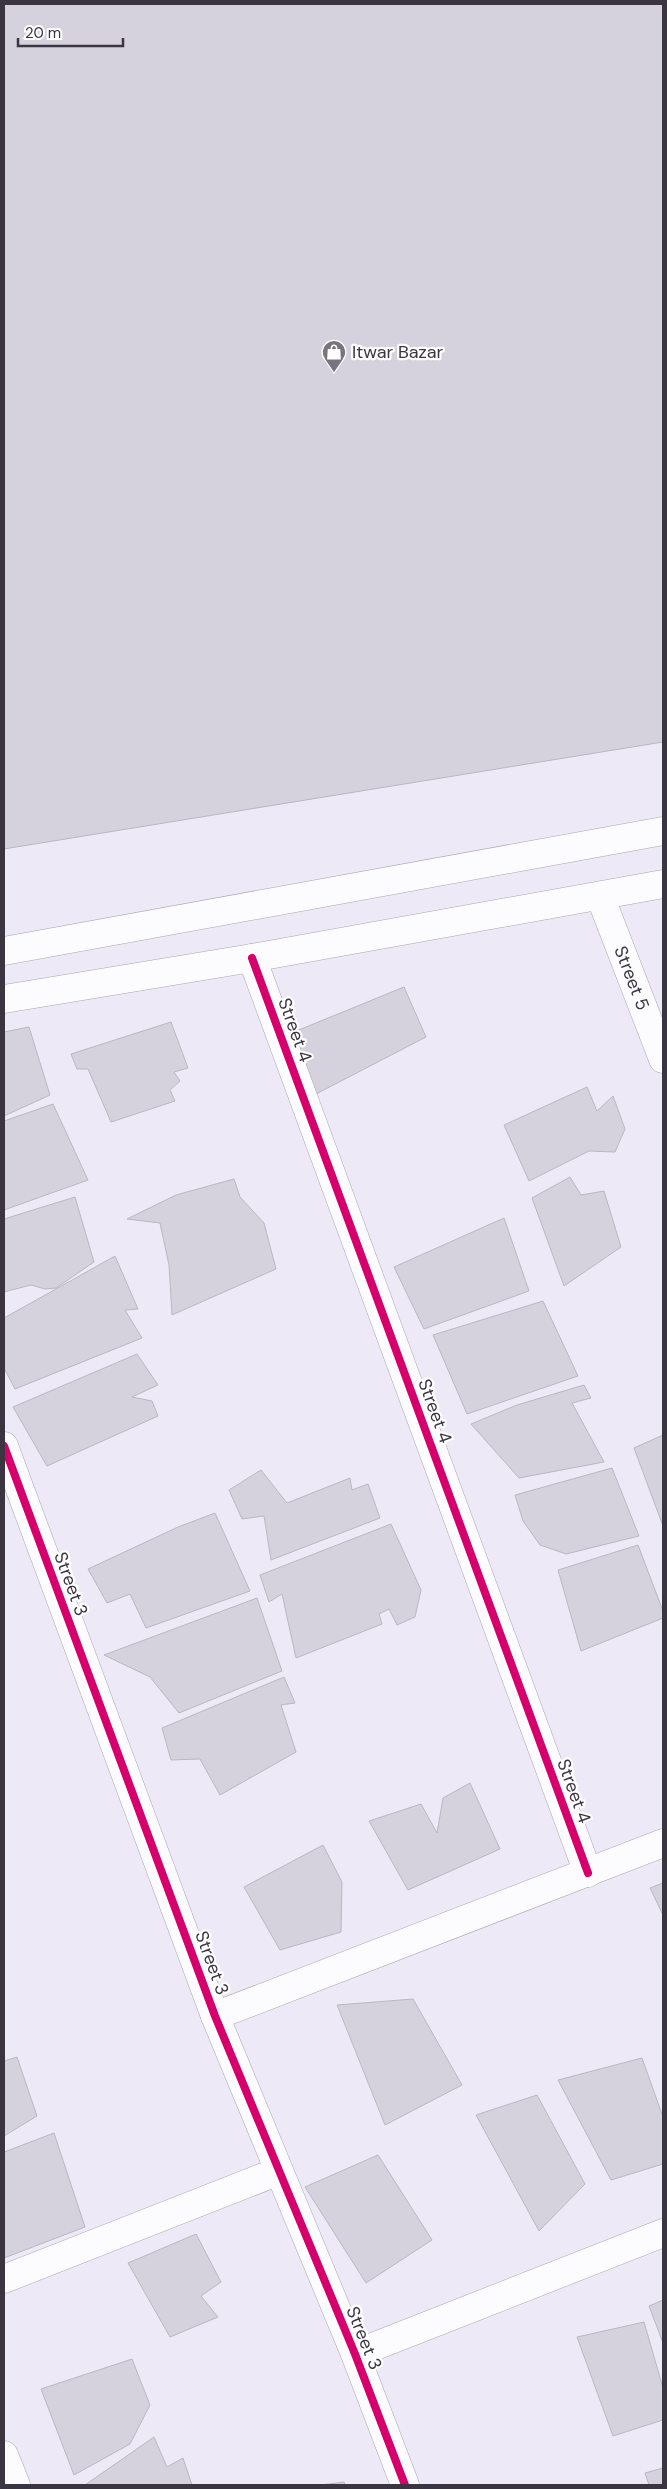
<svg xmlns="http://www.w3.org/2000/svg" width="667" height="2489" font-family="'DM Sans',sans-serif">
  <rect width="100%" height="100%" fill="#eee9f6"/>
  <!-- building -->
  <path fill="#d5d1dd" stroke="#bab7c2" d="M 4,4 L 663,4 L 663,742 L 4,849 Z
    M 404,987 L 426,1037 L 316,1094 L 289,1034 Z
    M 171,1022 L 188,1068 L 174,1072 L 180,1081 L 170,1090 L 175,1101 L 111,1122 L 88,1069 L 77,1069 L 71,1054 Z
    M 29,1027 L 50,1095 L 4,1116 L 4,1032 Z
    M 587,1087 L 597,1111 L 613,1096 L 625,1129 L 615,1152 L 589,1151 L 529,1181 L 504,1125 Z
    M 53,1104 L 88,1180 L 4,1210 L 4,1121 Z
    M 570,1177 L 581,1195 L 604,1191 L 621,1247 L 564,1286 L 532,1198 Z
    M 234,1179 L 240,1197 L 264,1223 L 276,1269 L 172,1315 L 169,1265 L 160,1223 L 127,1219 L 176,1195 Z
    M 75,1197 L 94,1262 L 56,1288 L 45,1289 L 31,1285 L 4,1292 L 4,1219 Z
    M 504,1218 L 529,1291 L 424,1329 L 394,1267 Z
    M 115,1256 L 138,1309 L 125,1310 L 142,1338 L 15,1389 L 4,1368 L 4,1318 Z
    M 543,1301 L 578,1376 L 467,1414 L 433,1335 Z
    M 137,1354 L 158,1385 L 132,1397 L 152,1401 L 158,1416 L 47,1466 L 13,1407 Z
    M 584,1385 L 591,1398 L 572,1403 L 604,1462 L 519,1478 L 471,1424 L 517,1405 Z
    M 663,1435 L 663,1526 L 634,1448 Z
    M 612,1468 L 639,1536 L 566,1554 L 540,1545 L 523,1521 L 515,1495 Z
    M 261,1470 L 287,1503 L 350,1478 L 352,1490 L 368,1484 L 380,1518 L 271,1560 L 264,1516 L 242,1519 L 229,1490 Z
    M 215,1513 L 250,1591 L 146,1628 L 130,1594 L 107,1603 L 88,1569 L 178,1527 Z
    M 391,1524 L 421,1590 L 415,1617 L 397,1625 L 389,1609 L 379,1614 L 382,1624 L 296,1658 L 282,1594 L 269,1602 L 260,1575 Z
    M 638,1545 L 663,1611 L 663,1618 L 581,1651 L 558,1570 Z
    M 257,1598 L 282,1671 L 179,1713 L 150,1677 L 104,1655 Z
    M 284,1677 L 295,1703 L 281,1705 L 296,1752 L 220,1795 L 200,1759 L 171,1760 L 162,1728 Z
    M 470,1783 L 500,1849 L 408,1890 L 369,1821 L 421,1804 L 437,1833 L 443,1798 Z
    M 323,1845 L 342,1882 L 341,1932 L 280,1950 L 244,1887 Z
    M 663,1883 L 663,1915 L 650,1888 Z
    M 413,1999 L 462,2085 L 385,2125 L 337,2005 Z
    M 17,2057 L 37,2116 L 4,2136 L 4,2061 Z
    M 642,2058 L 663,2117 L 663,2164 L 611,2180 L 558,2080 Z
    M 537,2095 L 585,2184 L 539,2231 L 476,2115 Z
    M 54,2133 L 85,2227 L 4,2258 L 4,2152 Z
    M 378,2155 L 432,2240 L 366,2283 L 305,2187 Z
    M 196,2234 L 221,2282 L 201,2296 L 218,2317 L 170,2337 L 128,2263 Z
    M 663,2300 L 663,2343 L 649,2306 Z
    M 644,2322 L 663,2388 L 663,2420 L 613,2436 L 577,2337 Z
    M 132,2359 L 150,2405 L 130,2444 L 74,2475 L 41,2389 Z
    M 154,2437 L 167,2467 L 183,2458 L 192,2485 L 85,2485 Z
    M 663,2468 L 663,2485 L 649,2485 L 645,2473 Z
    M 344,2482 L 345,2485 L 321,2485 Z"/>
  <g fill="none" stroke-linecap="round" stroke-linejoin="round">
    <!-- street casing -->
    <g stroke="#aaa6b1" stroke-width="29">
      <g id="street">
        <path id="s1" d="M 600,896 L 663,1059"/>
        <path d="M 252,958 L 588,1873"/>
        <path d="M 4,1446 L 215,2016 L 355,2354 L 405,2485"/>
        <path d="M 215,2016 L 663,1843"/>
        <path d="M 4,2279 L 279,2171"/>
        <path d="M 355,2354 L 663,2233"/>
        <path d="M 4,2455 L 16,2485"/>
      </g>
    </g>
    <!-- secondary casing -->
    <g stroke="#aaa6b1" stroke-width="29">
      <path id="secondary" d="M 4,951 L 663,831
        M 4,999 L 252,958 L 663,884"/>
    </g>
    <!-- street -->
    <use href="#street" stroke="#fcfcfe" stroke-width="28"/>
    <!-- secondary -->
    <use href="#secondary" stroke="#fcfcfe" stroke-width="28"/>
    <!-- cycleway casing -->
    <g stroke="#fff" stroke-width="11">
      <path id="cycleway" d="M 252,958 L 588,1873
        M 4,1446 L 215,2016 L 355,2354 L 405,2485"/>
    </g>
    <!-- cycleway -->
    <use href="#cycleway" stroke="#d6006c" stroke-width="8"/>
  </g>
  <!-- icons -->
  <defs>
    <g id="shop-pin" transform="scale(1.25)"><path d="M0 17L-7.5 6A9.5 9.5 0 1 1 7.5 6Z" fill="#797480" stroke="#fff"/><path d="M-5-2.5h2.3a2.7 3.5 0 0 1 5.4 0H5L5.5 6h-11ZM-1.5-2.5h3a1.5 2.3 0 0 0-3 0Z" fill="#fff"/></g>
  </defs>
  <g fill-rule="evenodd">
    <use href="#shop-pin" x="334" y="352"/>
  </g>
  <g text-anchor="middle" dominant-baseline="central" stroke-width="4.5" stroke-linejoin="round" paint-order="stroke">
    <!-- poi labels -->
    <g font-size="18" fill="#3a3540" stroke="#fff" text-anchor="start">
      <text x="352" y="352">Itwar Bazar</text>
    </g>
    <!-- street labels -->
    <g font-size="18" fill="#3a3540" stroke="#fff">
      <text stroke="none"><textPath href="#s1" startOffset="88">Street 5</textPath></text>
      <text transform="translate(295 1030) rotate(70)">Street 4</text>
      <text transform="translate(435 1411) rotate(70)">Street 4</text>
      <text transform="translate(71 1584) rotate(70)">Street 3</text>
      <text transform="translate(574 1791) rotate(70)">Street 4</text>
      <text transform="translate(212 1963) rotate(70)">Street 3</text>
      <text transform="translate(364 2338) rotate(68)">Street 3</text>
    </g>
  </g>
  <!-- border -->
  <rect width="667" height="2489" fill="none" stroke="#3a3540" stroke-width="10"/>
  <!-- scale -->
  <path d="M18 38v8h105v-8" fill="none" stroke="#3a3540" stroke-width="2.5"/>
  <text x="25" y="38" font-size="15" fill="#3a3540" stroke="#ffffff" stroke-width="4" paint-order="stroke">20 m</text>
</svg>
